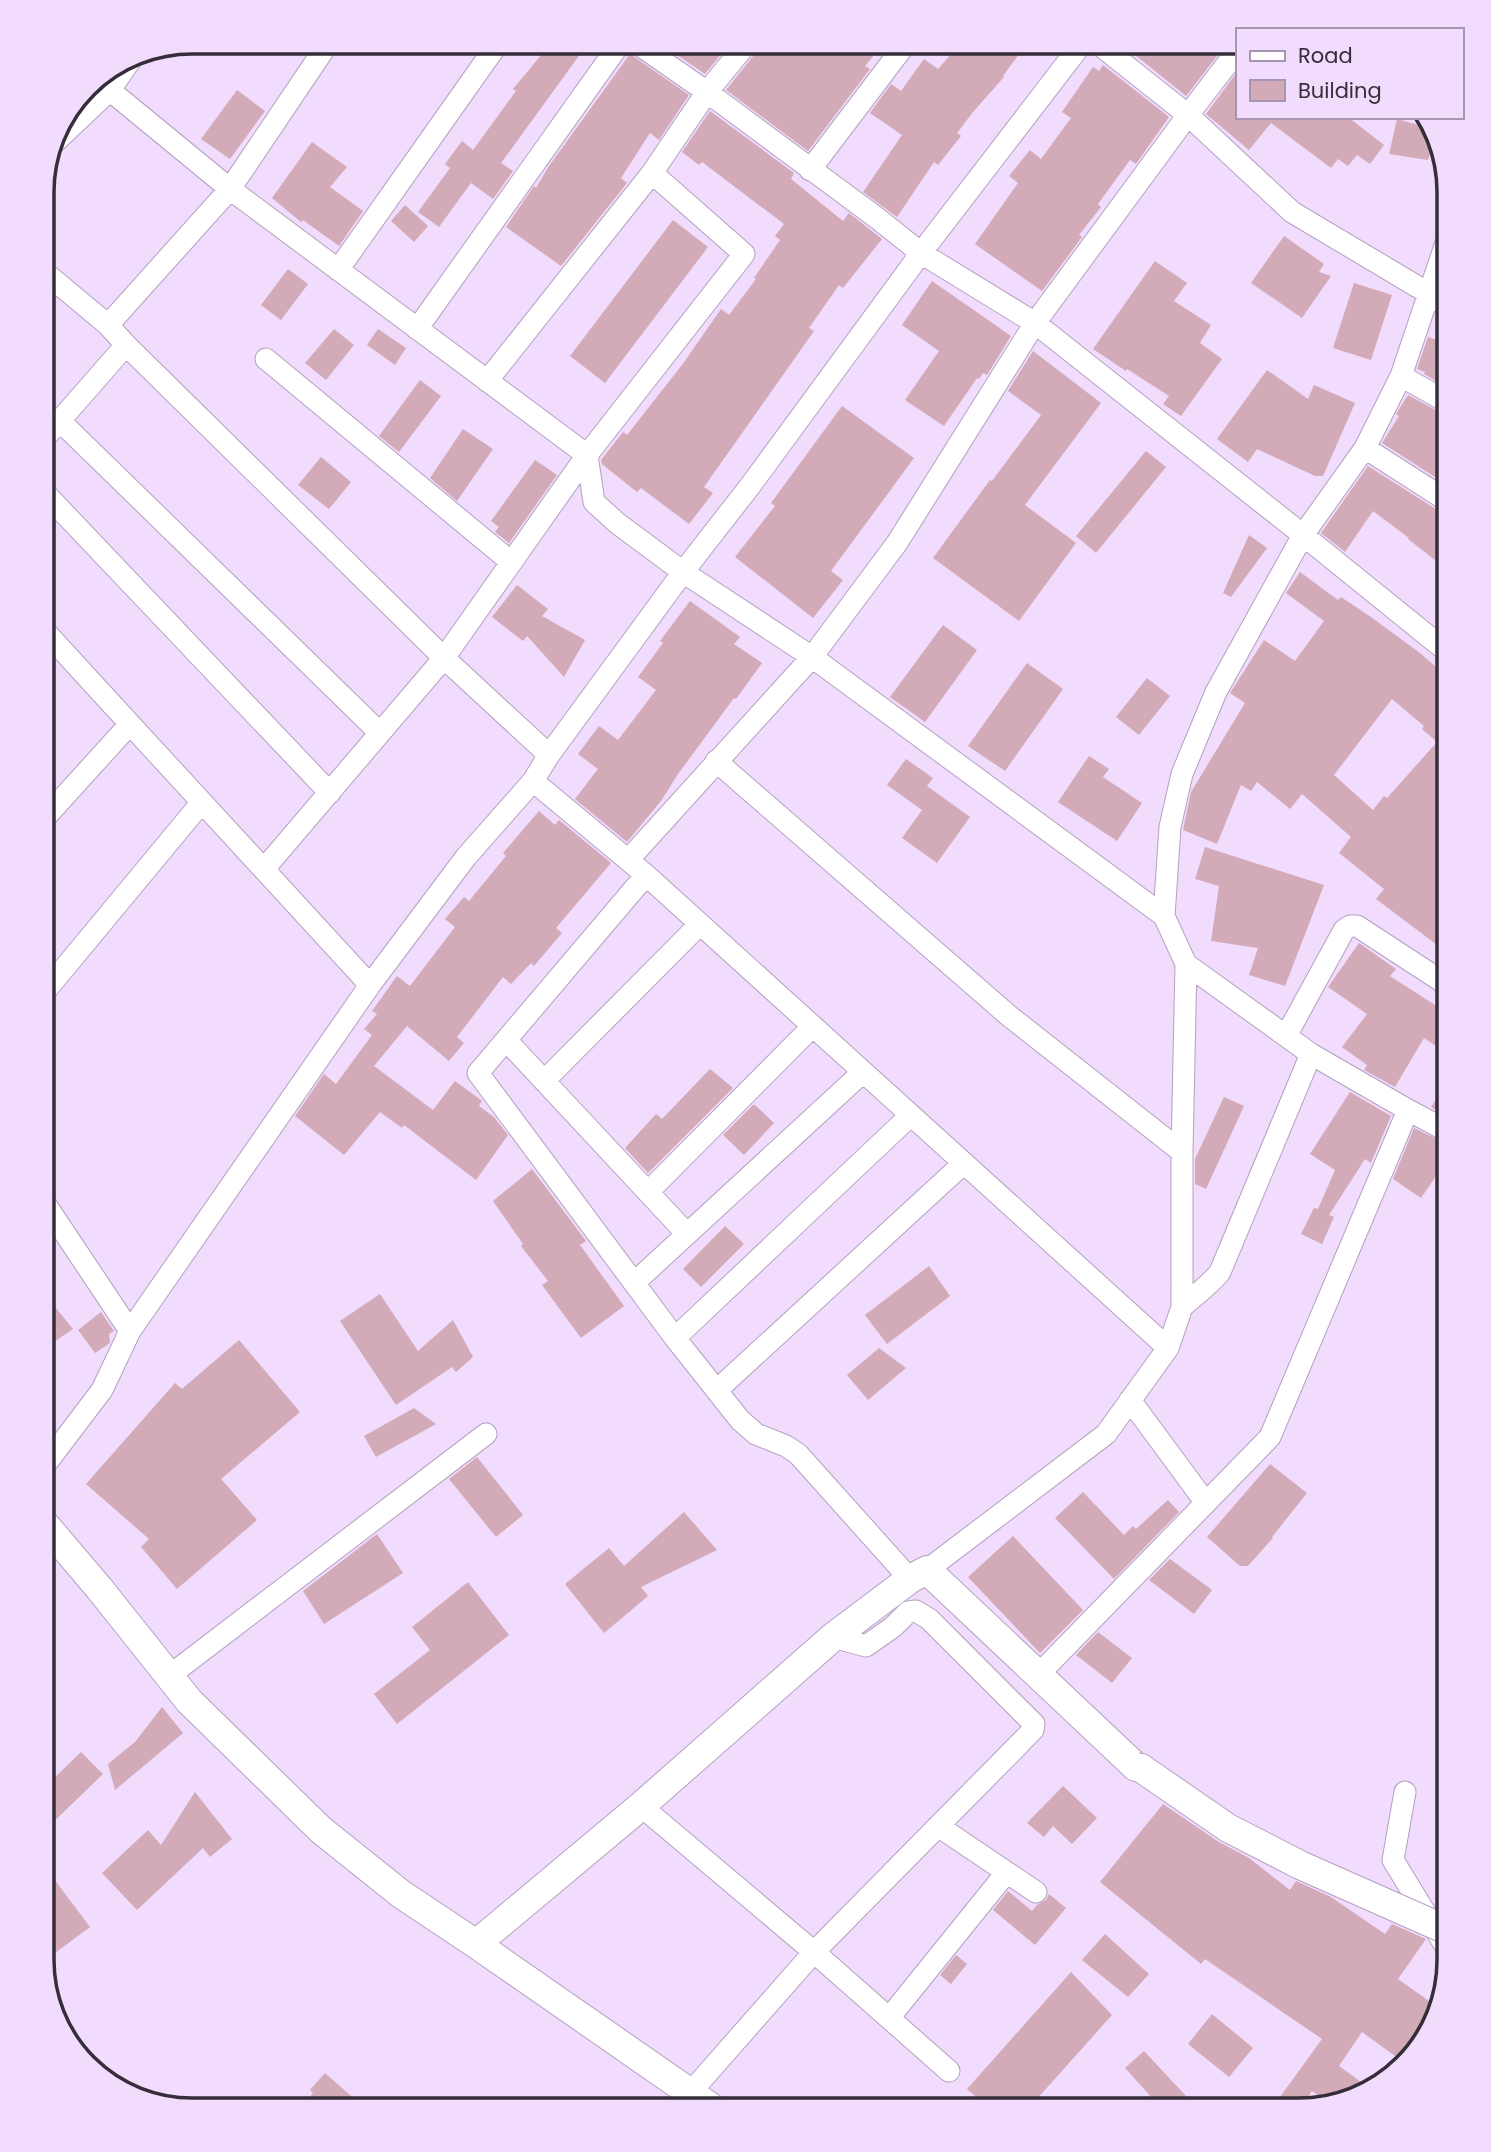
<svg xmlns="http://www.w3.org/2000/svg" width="1491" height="2152" font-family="Poppins,sans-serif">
  <rect width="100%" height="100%" fill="#f1dcfd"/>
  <!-- building -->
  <path fill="#d2aab8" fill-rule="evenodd" d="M 552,42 L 589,42 L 501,163 L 513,171 L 493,199 L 471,183 L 439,227 L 418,212 L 450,168 L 445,164 L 462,141 L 473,150 L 516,91 L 513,89 Z
    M 658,42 L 731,42 L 705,74 Z
    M 761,42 L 885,42 L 865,66 L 870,69 L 808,151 L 726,90 L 758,50 Z
    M 962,42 L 1028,42 L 1003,76 L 1004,77 L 973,112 L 957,133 L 961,136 L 938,165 L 934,162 L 897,217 L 863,192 L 902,135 L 870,113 L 891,84 L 901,91 L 924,59 L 938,69 Z
    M 1119,42 L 1197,42 L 1217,56 L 1186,96 Z
    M 630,54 L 689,95 L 659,140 L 650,133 L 621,178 L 627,183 L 561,266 L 506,227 L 534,186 L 536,188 L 549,166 Z
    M 1103,65 L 1169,117 L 1136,164 L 1130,160 L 1098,204 L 1101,207 L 1079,235 L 1082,237 L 1042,291 L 975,244 L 1018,183 L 1009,176 L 1030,150 L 1041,159 L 1071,118 L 1062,112 L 1093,67 L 1099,71 Z
    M 1237,72 L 1237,117 L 1348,117 L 1384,145 L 1370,164 L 1357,155 L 1348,166 L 1338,159 L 1331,168 L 1271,123 L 1249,150 L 1206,114 Z
    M 237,90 L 265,111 L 230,159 L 201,139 Z
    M 710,111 L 794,173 L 791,179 L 843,221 L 849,213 L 882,239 L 843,288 L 839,285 L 809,328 L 814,331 L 704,487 L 713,493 L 689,524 L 641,488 L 637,492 L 602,464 L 601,460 L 623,432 L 627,435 L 682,365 L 721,309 L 729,315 L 756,279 L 754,278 L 780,240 L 775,236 L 784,224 L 702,162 L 699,165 L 682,152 Z
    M 1397,119 L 1432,129 L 1435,139 L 1428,160 L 1389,154 Z
    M 312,142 L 347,167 L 330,187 L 363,211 L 339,246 L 303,220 L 301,222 L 272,198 Z
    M 405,205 L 428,226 L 414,242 L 391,221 Z
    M 673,220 L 708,247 L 605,383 L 570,356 Z
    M 1284,236 L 1324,264 L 1319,272 L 1331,276 L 1302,318 L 1251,283 Z
    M 1155,261 L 1187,283 L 1174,301 L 1211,325 L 1200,343 L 1222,359 L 1181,416 L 1163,404 L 1169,396 L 1127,369 L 1126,371 L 1093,349 Z
    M 288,269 L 308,284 L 281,320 L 261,305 Z
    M 932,281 L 1011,336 L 987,375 L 983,373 L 979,379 L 977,378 L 944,426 L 905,400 L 939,351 L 902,325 Z
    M 1354,283 L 1392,295 L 1371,360 L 1333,348 Z
    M 334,329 L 354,345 L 326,380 L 305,363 Z
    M 378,329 L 406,348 L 395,365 L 367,345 Z
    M 1428,337 L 1446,343 L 1449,339 L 1449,388 L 1424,374 L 1425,372 L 1417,369 Z
    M 1033,351 L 1101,403 L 1025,505 L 1076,543 L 1019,621 L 933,558 L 990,480 L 992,481 L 1041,415 L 1008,391 Z
    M 1267,370 L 1308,399 L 1314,385 L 1355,403 L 1323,476 L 1315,476 L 1257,449 L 1248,462 L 1217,439 Z
    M 420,380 L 441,396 L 399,452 L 379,436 Z
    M 1408,395 L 1443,414 L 1449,416 L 1449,486 L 1382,443 L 1399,416 L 1396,414 Z
    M 842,406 L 914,458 L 831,571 L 843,580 L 813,618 L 735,557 L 775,506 L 771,503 Z
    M 463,429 L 493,449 L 457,501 L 430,478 Z
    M 1146,451 L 1166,467 L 1096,553 L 1076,536 Z
    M 321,457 L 351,482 L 329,509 L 298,485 Z
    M 535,460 L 557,475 L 509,543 L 495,532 L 499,527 L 491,521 Z
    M 1368,466 L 1442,513 L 1449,515 L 1449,571 L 1408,539 L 1409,538 L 1373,511 L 1345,552 L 1321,533 Z
    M 1249,535 L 1267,548 L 1231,597 L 1223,593 Z
    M 1300,572 L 1338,600 L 1341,597 L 1371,617 L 1420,653 L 1449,678 L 1449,954 L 1376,899 L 1384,889 L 1339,853 L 1351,837 L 1302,794 L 1290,809 L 1257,782 L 1251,791 L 1241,785 L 1217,844 L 1183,830 L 1191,792 L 1245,703 L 1230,693 L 1264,640 L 1295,661 L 1324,621 L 1286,593 ZM 1392,699 L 1424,726 L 1422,729 L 1437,742 L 1387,798 L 1384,796 L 1373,810 L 1334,775 Z
    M 517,585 L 548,609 L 542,616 L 585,640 L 564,677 L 527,636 L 523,641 L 492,617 Z
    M 690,601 L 740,637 L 734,644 L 762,663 L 736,699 L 734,698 L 678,774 L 661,801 L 627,842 L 575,799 L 598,769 L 578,754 L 599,726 L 618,740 L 656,690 L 638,677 L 663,643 L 660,641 Z
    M 943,625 L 977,650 L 925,722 L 890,697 Z
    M 1027,663 L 1063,689 L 1005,771 L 968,746 Z
    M 1147,678 L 1170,696 L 1139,735 L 1116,717 Z
    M 1089,756 L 1109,769 L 1103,777 L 1142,803 L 1117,841 L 1058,802 Z
    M 906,759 L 933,778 L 927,786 L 970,817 L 937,863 L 902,838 L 922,810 L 887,785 Z
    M 539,811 L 555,825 L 559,820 L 611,863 L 556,928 L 562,933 L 534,966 L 531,963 L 511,984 L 503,977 L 457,1037 L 464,1043 L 449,1061 L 407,1026 L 374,1066 L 433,1110 L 455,1081 L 482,1101 L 479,1106 L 494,1117 L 508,1135 L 476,1180 L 404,1125 L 402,1128 L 380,1112 L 344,1155 L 295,1116 L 324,1074 L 336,1084 L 372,1035 L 364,1029 L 377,1014 L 372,1011 L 397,976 L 410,986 L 455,927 L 445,919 L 464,897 L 469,901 L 506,856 L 503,853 Z
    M 1205,847 L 1324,885 L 1285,986 L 1249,975 L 1258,948 L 1211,941 L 1219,886 L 1195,879 Z
    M 1359,943 L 1396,969 L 1390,976 L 1449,1014 L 1449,1055 L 1424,1038 L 1395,1087 L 1364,1070 L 1367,1065 L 1342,1047 L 1367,1014 L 1328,987 Z
    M 710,1069 L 733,1088 L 648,1173 L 625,1148 L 656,1114 L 662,1119 Z
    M 1449,1080 L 1449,1117 L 1431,1107 Z
    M 1350,1092 L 1391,1116 L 1371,1163 L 1365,1159 L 1329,1215 L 1334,1217 L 1322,1244 L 1301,1234 L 1314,1208 L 1318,1209 L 1335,1170 L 1310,1154 Z
    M 1224,1097 L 1244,1106 L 1206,1189 L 1195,1184 L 1195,1159 Z
    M 753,1105 L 755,1105 L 774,1123 L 744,1155 L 723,1135 Z
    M 1414,1128 L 1449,1145 L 1449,1157 L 1421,1198 L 1393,1179 Z
    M 532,1169 L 586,1241 L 580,1245 L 624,1306 L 581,1338 L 542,1285 L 548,1281 L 521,1246 L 523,1244 L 493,1201 Z
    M 725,1226 L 744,1244 L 701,1287 L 683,1269 Z
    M 929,1266 L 950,1296 L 887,1344 L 865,1315 Z
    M 42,1291 L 73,1329 L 42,1350 Z
    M 380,1294 L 418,1351 L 453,1320 L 473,1357 L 456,1372 L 452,1367 L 396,1405 L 340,1321 Z
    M 101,1312 L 114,1331 L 109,1334 L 110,1343 L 95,1353 L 78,1330 Z
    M 239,1340 L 300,1412 L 221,1479 L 257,1520 L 177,1589 L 141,1547 L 149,1539 L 86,1484 L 175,1383 L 182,1389 Z
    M 879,1348 L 906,1368 L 868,1400 L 847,1375 Z
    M 414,1408 L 436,1424 L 376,1457 L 364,1436 Z
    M 477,1457 L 523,1515 L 496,1537 L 449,1479 Z
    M 1270,1464 L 1307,1493 L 1272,1537 L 1273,1538 L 1248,1566 L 1240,1566 L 1207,1537 Z
    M 1083,1492 L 1124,1535 L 1133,1526 L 1136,1529 L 1168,1500 L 1179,1512 L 1114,1579 L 1055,1518 Z
    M 684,1512 L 717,1550 L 641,1587 L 648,1596 L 604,1633 L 565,1584 L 609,1548 L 624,1566 Z
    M 377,1534 L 403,1573 L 324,1624 L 303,1591 Z
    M 1013,1536 L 1083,1610 L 1040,1653 L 968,1577 Z
    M 1170,1559 L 1212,1590 L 1194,1614 L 1149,1580 Z
    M 468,1582 L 509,1635 L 397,1724 L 374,1694 L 430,1650 L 412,1627 Z
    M 1098,1632 L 1132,1658 L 1112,1683 L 1076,1655 Z
    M 162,1707 L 183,1733 L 115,1790 L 108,1764 L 135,1742 Z
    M 81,1752 L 103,1774 L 42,1833 L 42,1790 Z
    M 1063,1786 L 1097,1818 L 1072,1844 L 1053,1826 L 1044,1837 L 1027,1823 Z
    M 195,1792 L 232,1839 L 210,1857 L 203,1848 L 137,1910 L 102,1873 L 148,1830 L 161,1845 Z
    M 1163,1804 L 1219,1842 L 1249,1858 L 1290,1890 L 1296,1881 L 1331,1897 L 1385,1934 L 1392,1924 L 1426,1939 L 1398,1979 L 1436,2006 L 1429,2035 L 1402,2061 L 1362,2032 L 1339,2066 L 1372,2090 L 1328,2102 L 1312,2091 L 1298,2110 L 1290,2110 L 1277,2101 L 1322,2039 L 1205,1959 L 1201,1964 L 1100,1882 Z
    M 42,1863 L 90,1927 L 43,1962 L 42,1959 Z
    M 1008,1891 L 1032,1911 L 1037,1905 L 1046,1900 L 1049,1894 L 1066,1908 L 1035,1945 L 993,1910 Z
    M 1105,1934 L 1149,1974 L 1128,1997 L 1082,1960 Z
    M 956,1955 L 967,1964 L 951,1984 L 940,1975 Z
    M 1071,1972 L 1112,2015 L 1027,2110 L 991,2110 L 967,2089 Z
    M 1212,2014 L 1253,2048 L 1229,2077 L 1188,2044 Z
    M 1144,2051 L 1172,2081 L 1199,2110 L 1163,2110 L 1125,2068 Z
    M 325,2073 L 367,2110 L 300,2110 L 313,2093 L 310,2090 Z"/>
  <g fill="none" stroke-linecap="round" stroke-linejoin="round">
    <!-- street casing -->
    <g stroke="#b4a0bf" stroke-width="23">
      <path id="street" d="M 635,42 L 707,92 L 877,218 L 921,253 L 1035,323 L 1303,535 L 1449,653
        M 1096,42 L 1188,115 L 1292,212 L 1428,293 L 1449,308
        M 107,88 L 230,189 L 587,455 L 594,502 L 617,523 L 683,572 L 812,657 L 1164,916
        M 810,170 L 907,42
        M 338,270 L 499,42
        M 108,325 L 230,189 L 329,42
        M 417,329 L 621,42
        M 126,345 L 444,658 L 549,755
        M 266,359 L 511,562
        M 1401,376 L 1449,403
        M 487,381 L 652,173
        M 60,421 L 380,733
        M 42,441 L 126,345 L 108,325 L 42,270
        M 1365,448 L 1449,502
        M 42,490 L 330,793
        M 130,724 L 370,985
        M 716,761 L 1008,1015 L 1182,1152
        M 533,781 L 646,875 L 478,1073 L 675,1338 L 740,1420 L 756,1434 L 786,1446 L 798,1454 L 910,1579
        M 42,821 L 130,724 L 42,628
        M 629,859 L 812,657 L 897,543 L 1035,323 L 1188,115 L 1237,51
        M 264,869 L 444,658 L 587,455 L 744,254 L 652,173 L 707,92 L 748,42
        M 646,875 L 1168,1348
        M 42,995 L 202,802
        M 1286,1036 L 1344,930 L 1350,926 L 1357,926 L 1449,986
        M 506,1040 L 687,1234
        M 544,1081 L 700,924
        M 1408,1110 L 1449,1132
        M 648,1192 L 813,1026
        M 42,1199 L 130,1331
        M 634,1283 L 863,1072
        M 1182,1307 C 1195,1295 1210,1285 1220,1272 L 1311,1054
        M 675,1338 L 911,1115
        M 717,1390 L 964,1163
        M 1130,1400 L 1206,1503
        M 42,1469 L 102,1390 L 130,1331 L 370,985 L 466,857 L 533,781 L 549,755 L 683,572 L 750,486 L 921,253 L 1083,42
        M 927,1570 L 1106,1434 L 1168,1348 L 1182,1307 L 1182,1152 L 1186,964 L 1164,916 L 1170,827 L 1182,774 L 1216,692 L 1303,535 L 1365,448 L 1401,376 L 1449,234
        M 833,1637 L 866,1646 L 893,1627 L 908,1612 L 916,1611 L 929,1619 L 1034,1724 L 1033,1730 L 814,1952 L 949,2071
        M 1038,1675 L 1270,1437 L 1408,1110 L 1311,1054 L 1186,964
        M 169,1676 L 486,1434
        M 1405,1792 L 1393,1860 L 1449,1952
        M 641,1806 L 814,1952 L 690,2093
        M 938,1826 L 1036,1892
        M 889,2018 L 1006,1873"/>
    </g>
    <!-- secondary casing -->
    <g stroke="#b4a0bf" stroke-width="30">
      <path id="secondary" d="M 53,139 L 107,88 L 127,59
        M 42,1521 L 99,1588 L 189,1701 L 321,1830 L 401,1894 L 476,1944 L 715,2110
        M 476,1944 L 641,1806 L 833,1637 L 910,1579 L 927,1570 L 1136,1767"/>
    </g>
    <!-- street -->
    <use href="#street" stroke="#fff" stroke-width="21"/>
    <!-- secondary -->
    <use href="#secondary" stroke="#fff" stroke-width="28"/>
    <!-- secondary-bridge casing -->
    <g stroke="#b4a0bf" stroke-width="30" stroke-linecap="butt">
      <path id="secondary-bridge" d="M 1136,1767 L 1141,1768 L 1228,1828 L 1300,1865 L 1449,1931"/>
    </g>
    <!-- secondary-bridge -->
    <use href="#secondary-bridge" stroke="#fff" stroke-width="28"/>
  </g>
  <!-- crop -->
  <path d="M0 0H1491V2152H0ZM192 54H1299A138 138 0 0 1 1437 192V1960A138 138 0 0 1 1299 2098H192A138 138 0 0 1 54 1960V192A138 138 0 0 1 192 54Z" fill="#f1dcfd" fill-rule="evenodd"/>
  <path fill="none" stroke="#352d39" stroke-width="3.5" d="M192 54H1299A138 138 0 0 1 1437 192V1960A138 138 0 0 1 1299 2098H192A138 138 0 0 1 54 1960V192A138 138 0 0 1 192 54Z"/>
  <!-- legend -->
  <rect x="1236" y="28" width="228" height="91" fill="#f1dcfd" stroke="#a696af" stroke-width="2"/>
  <rect x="1250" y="51" width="35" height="10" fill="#ffffff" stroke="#a696af" stroke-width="2"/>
  <text x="1298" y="63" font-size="21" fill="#352d39">Road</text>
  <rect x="1250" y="80" width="35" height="21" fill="#d2aab8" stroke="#a696af" stroke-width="2"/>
  <text x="1298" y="98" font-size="21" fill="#352d39">Building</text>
</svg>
